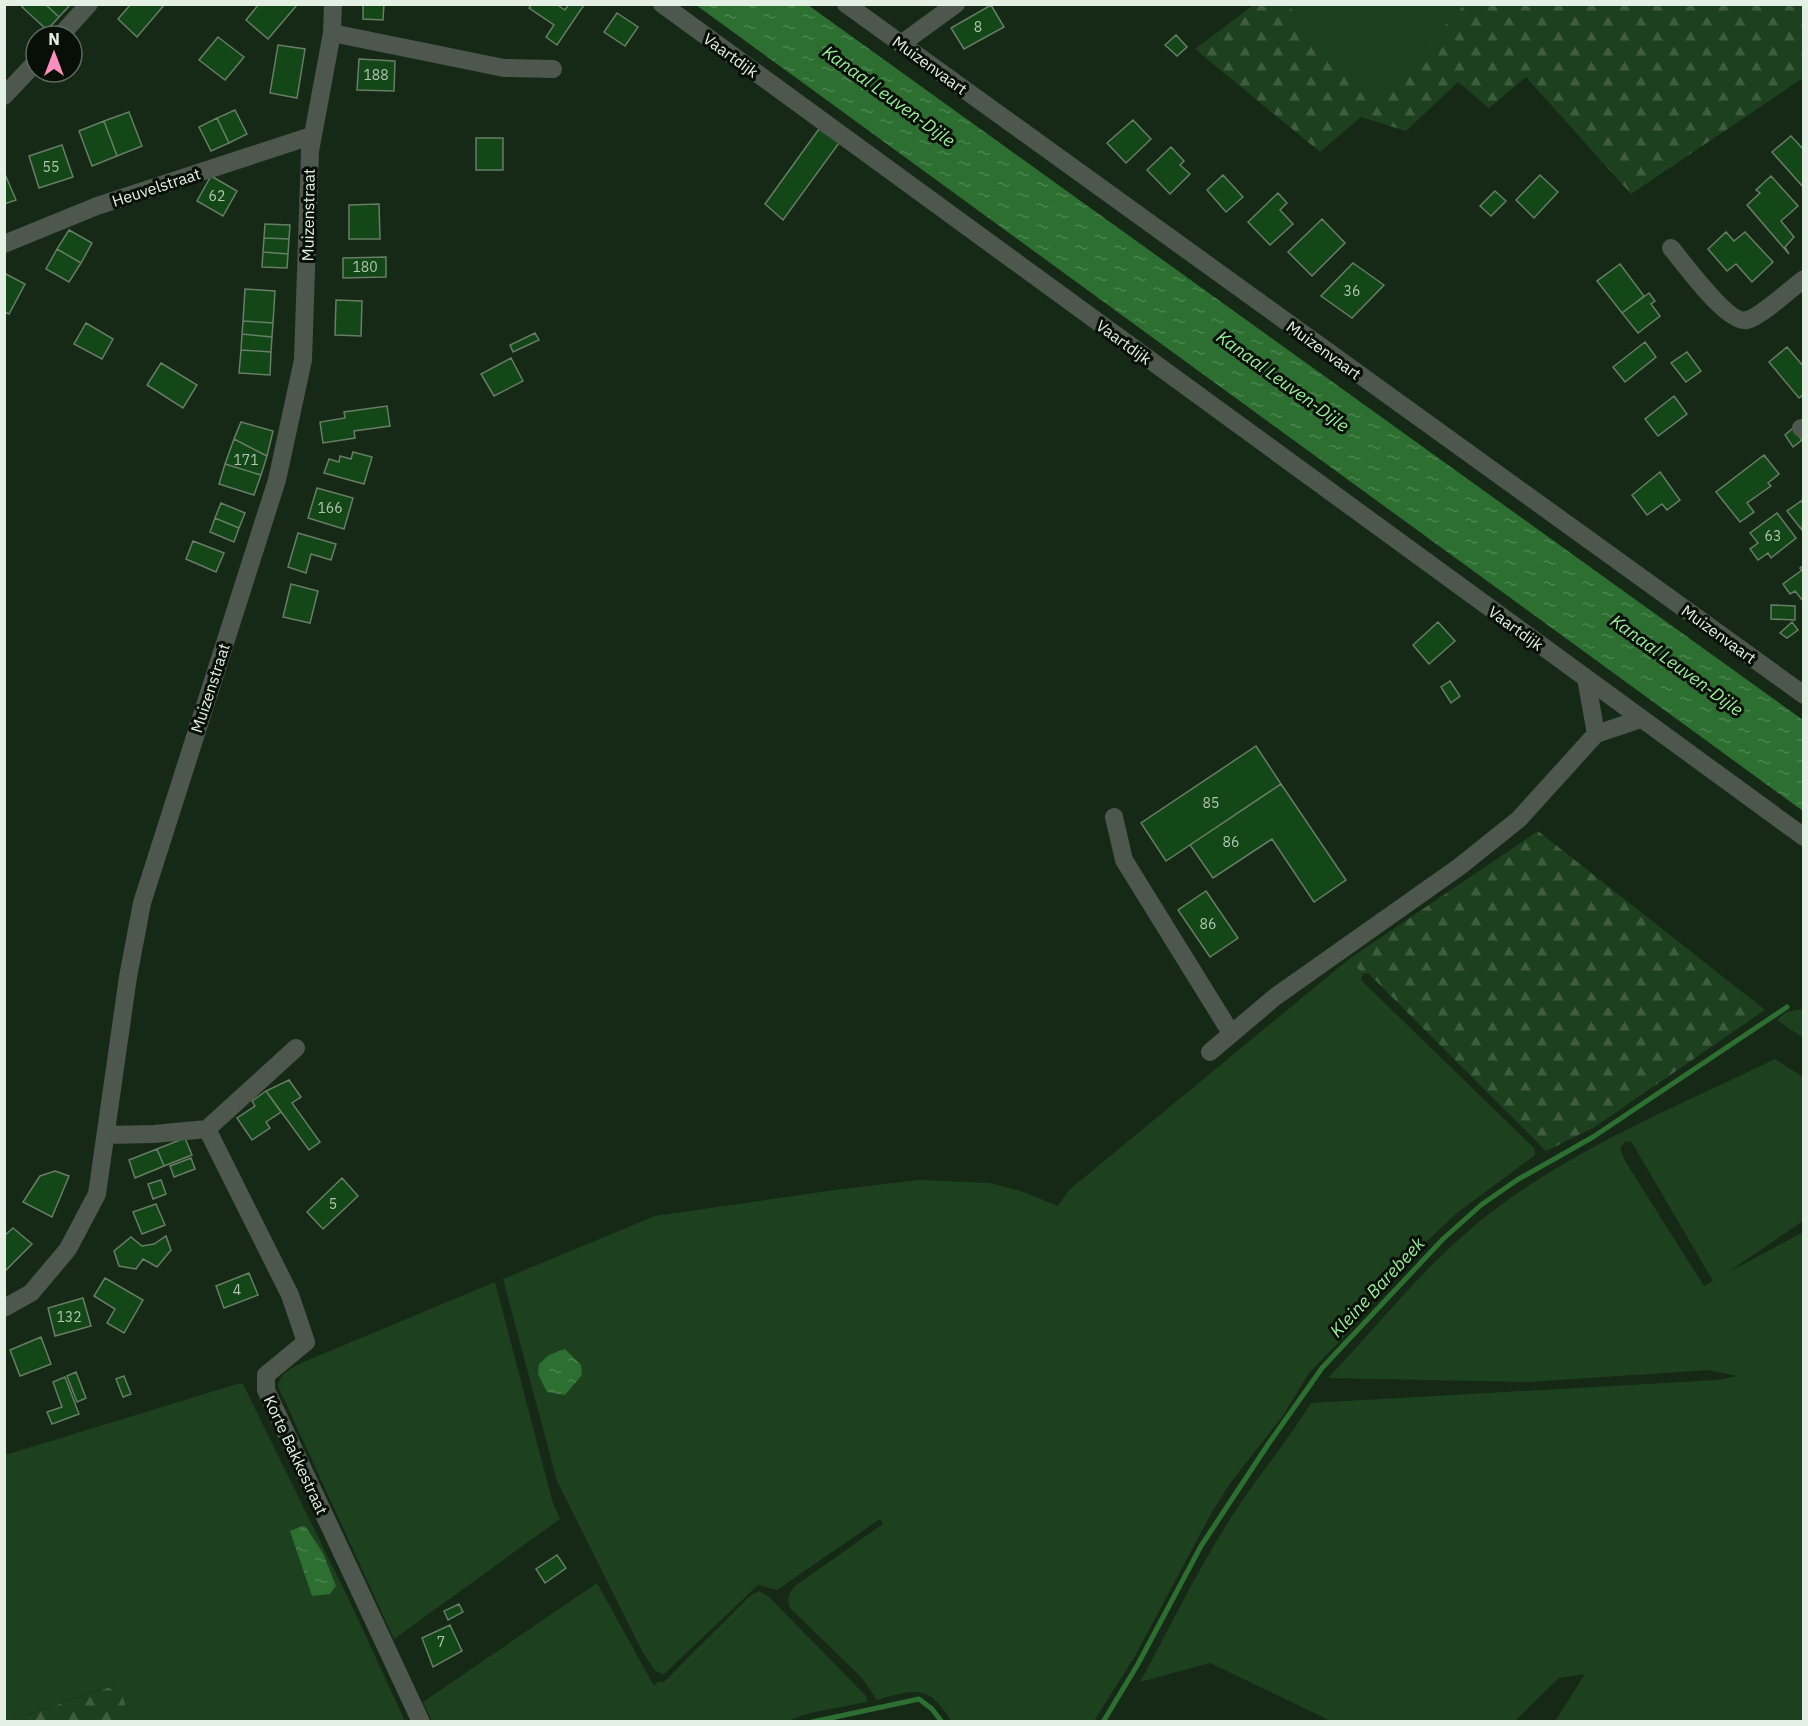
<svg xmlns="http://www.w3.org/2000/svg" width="1808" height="1726" font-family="'IBM Plex Sans',sans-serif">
  <defs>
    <pattern id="forest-firs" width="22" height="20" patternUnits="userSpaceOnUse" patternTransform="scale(1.5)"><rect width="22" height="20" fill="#1d411e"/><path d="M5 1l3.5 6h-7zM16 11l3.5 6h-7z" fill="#3e5d3f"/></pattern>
    <pattern id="water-ripples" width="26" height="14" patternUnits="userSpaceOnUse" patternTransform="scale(1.5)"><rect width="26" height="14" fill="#2c6f30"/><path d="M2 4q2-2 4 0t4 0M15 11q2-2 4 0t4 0" fill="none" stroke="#4a844e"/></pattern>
  </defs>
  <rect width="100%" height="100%" fill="#152916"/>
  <!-- green -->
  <path fill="#1d411e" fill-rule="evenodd" d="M 1288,5 L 1464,5 L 1373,103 Z
    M 1349,959 L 1363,973 L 1361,980 L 1535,1149 L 1535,1155 L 1457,1213 L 1424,1244 L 1351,1330 L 1309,1373 L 1282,1417 L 1231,1482 L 1212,1512 L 1135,1656 L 1094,1721 L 951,1721 C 929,1684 915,1689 877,1700 L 862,1678 L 790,1608 C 787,1599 788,1593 795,1586 L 883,1524 L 880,1519 L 777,1590 L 758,1585 L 664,1674 L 655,1671 L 642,1651 L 557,1481 L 503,1279 L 655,1216 L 842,1189 L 919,1180 L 990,1183 L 1021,1191 L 1058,1206 L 1069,1190 Z
    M 1803,1009 L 1803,1038 L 1777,1020 L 1786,1012 Z
    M 1775,1059 L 1803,1077 L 1803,1221 L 1727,1273 L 1803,1232 L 1803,1721 L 1555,1721 L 1585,1674 L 1559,1678 L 1514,1722 L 1331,1721 L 1210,1663 L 1140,1682 C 1170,1627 1198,1569 1232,1516 C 1257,1477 1287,1442 1311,1403 L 1718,1380 L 1737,1376 L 1709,1370 L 1528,1382 L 1328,1378 C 1376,1328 1420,1271 1473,1227 C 1561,1153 1672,1109 1775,1059 ZM 1631,1141 L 1713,1281 L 1704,1286 L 1625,1161 L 1620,1148 L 1625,1142 Z
    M 495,1282 L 552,1500 L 560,1519 L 394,1639 L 278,1386 C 281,1371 294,1367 306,1361 Z
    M 237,1384 L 243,1384 L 351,1604 L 405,1721 L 130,1721 L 118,1684 L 5,1722 L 5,1455 Z
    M 597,1583 L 654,1686 L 658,1682 L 664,1682 L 750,1596 L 759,1591 L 769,1597 L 866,1696 L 867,1702 L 810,1713 L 787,1721 L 674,1722 L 672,1719 L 668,1722 L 432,1721 L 423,1702 Z"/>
  <!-- forest -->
  <path fill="url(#forest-firs)" d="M 1255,4 L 1288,5 L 1373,102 L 1464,5 L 1803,5 L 1803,78 L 1631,194 L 1526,77 L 1489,108 L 1458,82 L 1406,131 L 1361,117 L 1320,152 L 1195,49 Z
    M 1538,831 L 1765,1010 L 1593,1128 L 1546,1151 L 1368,973 L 1363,974 L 1349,959 Z
    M 119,1684 L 130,1721 L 9,1721 Z"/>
  <!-- water -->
  <path fill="url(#water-ripples)" d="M 696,5 L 808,5 L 1803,720 L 1803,811 Z
    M 565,1349 L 581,1365 L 582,1375 L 565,1395 L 547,1392 L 538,1374 L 539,1364 L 549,1355 Z
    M 303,1526 L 306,1527 L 323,1553 L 336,1586 L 330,1594 L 312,1596 L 290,1531 Z"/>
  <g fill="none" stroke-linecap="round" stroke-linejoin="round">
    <!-- stream -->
    <path stroke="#2c6f30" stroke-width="5" d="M 812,1722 L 919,1699 L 932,1709 L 942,1722
      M 1103,1722 L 1138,1664 L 1201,1546 L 1269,1443 L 1322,1368 L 1443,1239 L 1481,1205 L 1517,1180 L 1593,1137 L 1787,1007"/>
  </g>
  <!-- building -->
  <path fill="#144717" stroke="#677d66" stroke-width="1.5" d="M 24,4 L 45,4 L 59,17 L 47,30 L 22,7 Z
    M 45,4 L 71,4 L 59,17 Z
    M 131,4 L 165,4 L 137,37 L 118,19 Z
    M 259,4 L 297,4 L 297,5 L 268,39 L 246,20 Z
    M 363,4 L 384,4 L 383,20 L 363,19 Z
    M 532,4 L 556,4 L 565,10 L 569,4 L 584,5 L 557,45 L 546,37 L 554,25 L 529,8 Z
    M 991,5 L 1004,27 L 964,49 L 951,28 Z
    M 617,13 L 638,27 L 625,46 L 604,32 Z
    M 1176,35 L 1187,47 L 1177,56 L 1165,45 Z
    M 218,37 L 244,57 L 225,80 L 199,60 Z
    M 278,45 L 305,49 L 297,98 L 270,93 Z
    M 359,59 L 395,61 L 394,91 L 357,90 Z
    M 235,110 L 247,134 L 229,143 L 217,118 Z
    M 129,112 L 142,146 L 117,156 L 104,121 Z
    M 217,118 L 229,143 L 211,151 L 199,127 Z
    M 1133,120 L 1151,139 L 1126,163 L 1107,143 Z
    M 104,121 L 117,156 L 92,166 L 79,131 Z
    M 819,129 L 839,143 L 783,220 L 765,204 Z
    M 1791,136 L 1804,150 L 1804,188 L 1772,152 Z
    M 476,138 L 503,138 L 503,170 L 476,170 Z
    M 62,145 L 73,177 L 39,188 L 29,156 Z
    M 1171,147 L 1184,161 L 1180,165 L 1190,174 L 1170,194 L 1147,170 Z
    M 4,172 L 16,200 L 4,204 Z
    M 1223,175 L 1243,197 L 1226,212 L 1207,190 Z
    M 1540,175 L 1558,192 L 1534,218 L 1516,200 Z
    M 211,176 L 237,191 L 223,216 L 197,201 Z
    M 1771,176 L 1798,206 L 1781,221 L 1794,237 L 1785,247 L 1789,254 L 1747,205 L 1760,193 L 1756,190 Z
    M 1495,191 L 1506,201 L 1491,216 L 1480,206 Z
    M 1278,193 L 1287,203 L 1280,210 L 1293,224 L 1270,245 L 1248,222 Z
    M 379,204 L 380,239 L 349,239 L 349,205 Z
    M 1322,219 L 1345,243 L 1312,276 L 1288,252 Z
    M 265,224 L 290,225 L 289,239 L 264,238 Z
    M 69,230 L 92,243 L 81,263 L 57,249 Z
    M 1726,232 L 1734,241 L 1745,232 L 1773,262 L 1752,282 L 1736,264 L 1727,271 L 1708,249 Z
    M 264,238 L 289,239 L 288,254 L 263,252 Z
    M 57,249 L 81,263 L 69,282 L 46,269 Z
    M 263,252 L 288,254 L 287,268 L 262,267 Z
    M 386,257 L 386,277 L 343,278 L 343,258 Z
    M 1353,263 L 1384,285 L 1352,318 L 1321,296 Z
    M 1620,264 L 1644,296 L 1622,313 L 1597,281 Z
    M 4,273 L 25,284 L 9,314 L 4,312 Z
    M 245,289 L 275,291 L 273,323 L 243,321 Z
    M 1649,293 L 1655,301 L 1651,304 L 1660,316 L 1638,333 L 1622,313 Z
    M 336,300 L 362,301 L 361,336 L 335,335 Z
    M 243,321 L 273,323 L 272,337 L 242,334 Z
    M 86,323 L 113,339 L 102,359 L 74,344 Z
    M 535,333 L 539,340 L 513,352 L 510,345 Z
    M 242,334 L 272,337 L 271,352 L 241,350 Z
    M 1645,342 L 1656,357 L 1625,382 L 1613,367 Z
    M 1787,347 L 1804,367 L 1804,394 L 1799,398 L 1769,362 Z
    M 241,350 L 271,352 L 270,375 L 239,373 Z
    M 1687,352 L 1701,371 L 1686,382 L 1671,363 Z
    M 511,358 L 523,381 L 494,396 L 481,374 Z
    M 161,363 L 197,385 L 183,408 L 147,385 Z
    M 1674,396 L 1687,414 L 1658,436 L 1645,419 Z
    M 387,406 L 390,426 L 354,431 L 355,438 L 323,443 L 320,422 L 345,418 L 344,412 Z
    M 241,422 L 273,431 L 267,456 L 234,439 Z
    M 1793,428 L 1802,440 L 1793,447 L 1785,435 Z
    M 234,439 L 267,456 L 261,475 L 225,464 Z
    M 353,452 L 372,457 L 364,484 L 324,473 L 329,459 L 339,462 L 340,456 L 351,459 Z
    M 1764,455 L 1779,474 L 1768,483 L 1771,486 L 1747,503 L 1754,512 L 1740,522 L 1716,492 Z
    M 225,464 L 261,475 L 254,495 L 219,484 Z
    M 1660,472 L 1680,500 L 1667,510 L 1662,504 L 1647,515 L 1632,495 Z
    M 317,488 L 353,498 L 344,529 L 308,518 Z
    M 1801,501 L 1804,504 L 1802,530 L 1787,511 Z
    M 221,503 L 245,513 L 239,528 L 215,518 Z
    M 1777,513 L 1796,538 L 1771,558 L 1768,553 L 1758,560 L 1750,549 L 1758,543 L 1750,533 Z
    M 215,518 L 239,528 L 234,542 L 210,532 Z
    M 298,533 L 336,544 L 331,560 L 311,554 L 306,573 L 288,567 Z
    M 193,541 L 224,553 L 216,572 L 186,559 Z
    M 1804,565 L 1804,600 L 1803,601 L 1795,591 L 1790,594 L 1783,584 L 1802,570 L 1800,568 Z
    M 291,584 L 318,591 L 310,623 L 283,617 Z
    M 1771,605 L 1795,606 L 1795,620 L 1771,619 Z
    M 1438,622 L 1455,641 L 1429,664 L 1413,645 Z
    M 1792,622 L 1798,630 L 1787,638 L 1780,633 Z
    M 1450,681 L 1460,696 L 1451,703 L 1441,687 Z
    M 1256,746 L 1281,784 L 1166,861 L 1141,823 Z
    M 1281,784 L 1346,880 L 1314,902 L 1272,839 L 1213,878 L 1190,845 Z
    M 1206,891 L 1238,938 L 1210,957 L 1178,910 Z
    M 289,1080 L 301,1097 L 292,1103 L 320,1142 L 309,1150 L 266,1091 Z
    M 266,1091 L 281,1112 L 266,1122 L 270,1128 L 252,1140 L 237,1118 L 255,1106 L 252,1101 Z
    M 185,1138 L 192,1155 L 164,1166 L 157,1149 Z
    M 157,1149 L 164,1166 L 135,1178 L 129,1160 Z
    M 191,1158 L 195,1169 L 174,1177 L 170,1166 Z
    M 55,1171 L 69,1176 L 52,1217 L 23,1202 L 40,1176 Z
    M 342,1178 L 358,1196 L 323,1229 L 307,1212 Z
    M 161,1180 L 166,1194 L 153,1199 L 148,1184 Z
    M 156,1204 L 165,1225 L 142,1234 L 133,1212 Z
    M 13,1228 L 32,1244 L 4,1272 L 4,1236 Z
    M 166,1236 L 171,1250 L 157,1267 L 143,1259 L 136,1269 L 119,1266 L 114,1251 L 131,1237 L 142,1246 L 154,1244 Z
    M 249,1273 L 258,1295 L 224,1308 L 216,1286 Z
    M 105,1278 L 143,1300 L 124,1333 L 107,1323 L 115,1309 L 94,1296 Z
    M 83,1298 L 91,1326 L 55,1336 L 48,1308 Z
    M 41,1337 L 51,1364 L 20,1376 L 10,1350 Z
    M 76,1372 L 86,1398 L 77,1402 L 67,1376 Z
    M 124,1376 L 131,1394 L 123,1397 L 116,1379 Z
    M 65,1377 L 79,1414 L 52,1424 L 47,1412 L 62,1407 L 53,1382 Z
    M 557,1555 L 566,1568 L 545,1583 L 536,1569 Z
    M 459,1604 L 463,1612 L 448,1620 L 444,1611 Z
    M 450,1625 L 462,1651 L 433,1667 L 422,1638 Z"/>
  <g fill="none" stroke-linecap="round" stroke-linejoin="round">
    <!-- minor -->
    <path stroke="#4d574d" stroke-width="18" d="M 662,4 L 1804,837
      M 846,4 L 1804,695
      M 332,33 L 504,68 L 553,69
      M 60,36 L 89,4
      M 901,44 L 956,4
      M 4,96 L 36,62
      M 4,244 L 97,206 L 311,136
      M 1671,248 C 1684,263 1728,325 1747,320 C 1762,316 1790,289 1804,279
      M 1801,428 L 1804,430
      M 1586,678 L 1596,734 L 1641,719
      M 1114,817 L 1124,860 L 1231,1033
      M 1210,1052 L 1275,997 L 1459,867 L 1519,819 L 1596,734
      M 207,1129 L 296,1048
      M 106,1135 L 154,1134 L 207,1129 L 290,1295 L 306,1342 L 266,1375 L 266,1390 L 421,1722
      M 4,1308 L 31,1293 L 68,1249 L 97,1194 L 128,977 L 142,903 L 277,480 L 303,360 L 310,151 L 332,33 L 333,4"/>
  </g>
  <g text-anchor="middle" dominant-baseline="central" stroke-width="6" stroke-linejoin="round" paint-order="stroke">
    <!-- number labels -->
    <g font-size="14" fill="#b0c6b0">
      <text x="978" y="27">8</text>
      <text x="376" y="75">188</text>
      <text x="51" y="167">55</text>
      <text x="217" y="196">62</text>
      <text x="365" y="267">180</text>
      <text x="1352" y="291">36</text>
      <text x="246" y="460">171</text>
      <text x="330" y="508">166</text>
      <text x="1773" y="536">63</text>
      <text x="1211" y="803">85</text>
      <text x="1231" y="842">86</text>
      <text x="1208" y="924">86</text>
      <text x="333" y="1204">5</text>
      <text x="237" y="1290">4</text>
      <text x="69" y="1317">132</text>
      <text x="441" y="1642">7</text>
    </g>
    <!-- street labels -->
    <g font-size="16" fill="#e4f0e3" stroke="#070f07">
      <text transform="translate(731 55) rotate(36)">Vaartdijk</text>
      <text transform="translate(930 65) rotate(36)">Muizenvaart</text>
      <text transform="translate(156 187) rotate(-18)">Heuvelstraat</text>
      <text transform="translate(308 215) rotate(-89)">Muizenstraat</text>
      <text transform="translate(1124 342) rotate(36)">Vaartdijk</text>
      <text transform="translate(1324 350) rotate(36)">Muizenvaart</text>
      <text transform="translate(1516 628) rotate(36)">Vaartdijk</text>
      <text transform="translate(1719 634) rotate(36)">Muizenvaart</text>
      <text transform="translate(210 688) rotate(-72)">Muizenstraat</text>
      <text transform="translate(296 1455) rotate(65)">Korte Bakkestraat</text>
    </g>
    <!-- water labels -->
    <g font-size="18" font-style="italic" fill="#98f199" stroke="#070f07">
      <text transform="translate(889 96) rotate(36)">Kanaal Leuven-Dijle</text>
      <text transform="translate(1283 381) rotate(36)">Kanaal Leuven-Dijle</text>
      <text transform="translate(1677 665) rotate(36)">Kanaal Leuven-Dijle</text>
      <text transform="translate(1377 1287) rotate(-47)">Kleine Barebeek</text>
    </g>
  </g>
  <!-- border -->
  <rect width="1808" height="1726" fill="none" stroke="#e4f0e3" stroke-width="12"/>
  <!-- north arrow -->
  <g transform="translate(54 54)"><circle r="28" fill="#070f07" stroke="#5f695f" stroke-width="1.5"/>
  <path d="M0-4.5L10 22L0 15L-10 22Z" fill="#fe8ebd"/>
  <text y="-9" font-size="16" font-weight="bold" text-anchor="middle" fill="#e4f0e3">N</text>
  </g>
</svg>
